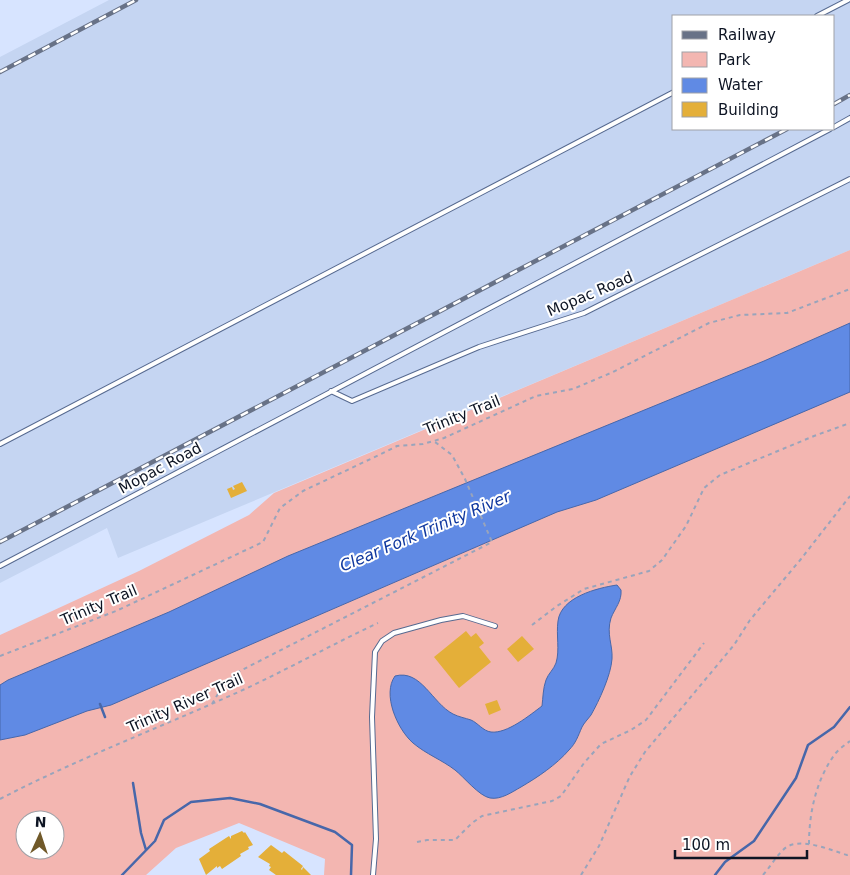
<svg xmlns="http://www.w3.org/2000/svg" width="850" height="875" font-family="'DejaVu Sans',sans-serif">
  <rect width="100%" height="100%" fill="#d7e4ff"/>
  <!-- built -->
  <path fill="#c5d5f2" fill-rule="evenodd" d="M 109,0 L 850,0 L 850,250 L 118,558 L 107,528 L 0,583 L 0,57 ZM 674,16 L 834,16 L 834,129 L 674,129 Z"/>
  <!-- green -->
  <path fill="#f3b6b1" fill-rule="evenodd" d="M 850,250 L 850,875 L 324,875 L 325,859 L 239,823 L 176,848 L 146,875 L 0,875 L 0,635 L 139,571 L 249,515 L 274,493 ZM 25,820 L 55,820 L 55,850 L 25,850 Z"/>
  <!-- water -->
  <path fill="#608ae4" stroke="#4767aa" d="M 850,323 L 850,392 L 596,500 L 557,512 L 111,705 L 87,711 L 25,735 L 0,740 L 0,685 L 8,680 L 169,612 L 288,556 L 764,361 Z
    M 617,585 L 621,590 C 622,601 615,608 611,618 C 606,634 613,645 612,659 C 611,675 599,701 591,715 C 588,719 584,723 582,727 C 578,736 576,743 569,750 C 556,765 538,777 521,787 C 512,792 501,800 490,798 C 479,796 464,777 455,770 C 442,760 426,754 413,743 C 397,729 382,694 395,676 C 421,669 432,703 453,714 C 459,717 465,718 471,720 C 478,723 483,731 491,732 C 507,734 530,715 542,706 C 543,698 543,688 546,680 C 548,674 554,669 556,663 C 560,650 556,635 558,621 C 561,597 597,588 617,585 Z"/>
  <g fill="none" stroke-linecap="round" stroke-linejoin="round">
    <!-- stream -->
    <path stroke="#4767aa" stroke-width="2.5" d="M 100,704 L 105,717
      M 133,783 L 141,833 L 146,850
      M 122,875 L 155,841 L 164,820 L 191,802 L 230,798 L 260,804 L 335,832 L 352,845 L 351,875
      M 715,875 L 725,862 L 754,841 L 796,778 L 808,745 L 834,727 L 850,707"/>
  </g>
  <!-- building -->
  <path fill="#e4af39" d="M 242,482 L 247,491 L 231,498 L 227,489 L 232,487 L 233,490 L 235,489 L 233,486 Z
    M 466,631 L 471,637 L 476,633 L 484,643 L 479,647 L 491,662 L 459,688 L 434,657 Z
    M 522,636 L 534,649 L 518,662 L 507,649 Z
    M 497,700 L 501,710 L 489,715 L 485,704 Z
    M 242,831 L 244,833 L 245,832 L 253,845 L 248,847 L 249,849 L 240,854 L 241,856 L 222,869 L 220,866 L 217,868 L 217,866 L 206,875 L 199,859 L 210,851 L 209,849 L 229,836 L 231,839 L 231,836 Z
    M 271,845 L 282,853 L 284,851 L 303,866 L 301,869 L 302,870 L 303,867 L 311,875 L 276,875 L 269,870 L 271,867 L 269,866 L 270,864 L 258,857 Z"/>
  <g fill="none" stroke-linecap="round" stroke-linejoin="round">
    <!-- lane casing -->
    <g stroke="#576a90" stroke-width="6">
      <path id="lane" d="M 817,16 L 848,0
        M 834,127 L 850,118
        M 331,391 L 352,401 L 479,347 L 584,313 L 850,179
        M 0,444 L 674,92
        M 0,566 L 830,129
        M 373,875 L 376,839 L 372,717 L 375,652 L 382,641 L 394,633 L 441,620 L 463,616 L 495,626"/>
    </g>
    <!-- path -->
    <path stroke="#99a4bb" stroke-width="2" stroke-dasharray="4 4" stroke-linecap="butt" d="M 532,625 L 557,606 L 584,589 L 649,571 L 662,560 L 686,526 L 704,488 L 720,475 L 814,436 L 850,423
      M 0,656 L 116,611 L 263,542 L 280,508 L 303,491 L 381,454 L 397,446 L 423,444 L 444,438 L 536,396 L 573,389 L 613,372 L 709,323 L 740,315 L 787,313 L 850,289
      M 212,704 L 222,687 L 238,672 L 492,542 L 465,479 L 452,455 L 435,442
      M 0,799 C 79,758 164,726 245,689 C 290,668 333,644 378,623
      M 417,842 L 427,840 L 455,840 L 472,823 L 482,816 L 552,801 L 561,796 L 584,763 L 601,744 L 631,730 L 646,720 L 704,643
      M 809,844 C 809,813 816,780 835,754 C 839,749 845,745 850,741
      M 581,875 L 599,846 L 630,776 L 645,752 L 734,645 L 750,620 L 801,559 L 850,496
      M 763,875 C 770,867 775,858 783,850 C 797,835 830,850 847,855 L 850,854"/>
    <!-- lane -->
    <use href="#lane" stroke="#fff" stroke-width="4"/>
    <!-- rail casing -->
    <g stroke="#687287" stroke-width="4.5">
      <path id="rail" d="M 0,72 L 136,0
        M 834,104 L 850,95
        M 0,542 L 787,129"/>
    </g>
    <!-- rail -->
    <use href="#rail" stroke="#fff" stroke-width="2.5" stroke-dasharray="8" stroke-linecap="butt"/>
  </g>
  <g text-anchor="middle" dominant-baseline="central" stroke-width="4" stroke-linejoin="round" paint-order="stroke">
    <!-- street labels -->
    <g font-size="15" fill="#0e1524" stroke="#fff">
      <text transform="translate(590 294) rotate(-23)">Mopac Road</text>
      <text transform="translate(462 415) rotate(-22)">Trinity Trail</text>
      <text transform="translate(160 468) rotate(-28)">Mopac Road</text>
      <text transform="translate(99 605) rotate(-23)">Trinity Trail</text>
      <text transform="translate(185 703) rotate(-24)">Trinity River Trail</text>
    </g>
    <!-- water labels -->
    <g font-size="16" font-style="italic" fill="#10389f" stroke="#fff">
      <text transform="translate(425 531) rotate(-23)">Clear Fork Trinity River</text>
    </g>
  </g>
  <!-- legend -->
  <rect x="672" y="15" width="162" height="115" fill="#ffffff" stroke="#9fa1a7"/>
  <rect x="682" y="31" width="25" height="8" fill="#687287" stroke="#9fa1a7"/>
  <text x="718" y="40" font-size="15" fill="#0e1524">Railway</text>
  <rect x="682" y="52" width="25" height="15" fill="#f3b6b1" stroke="#9fa1a7"/>
  <text x="718" y="65" font-size="15" fill="#0e1524">Park</text>
  <rect x="682" y="78" width="25" height="15" fill="#608ae4" stroke="#9fa1a7"/>
  <text x="718" y="90" font-size="15" fill="#0e1524">Water</text>
  <rect x="682" y="102" width="25" height="15" fill="#e4af39" stroke="#9fa1a7"/>
  <text x="718" y="115" font-size="15" fill="#0e1524">Building</text>
  <!-- north arrow -->
  <g transform="translate(40 835) rotate(3)"><circle r="24" fill="#ffffff" stroke="#9fa1a7"/>
  <path d="M0-4L9 19L0 12L-9 19Z" fill="#705929"/>
  <text y="-8" font-size="14" font-weight="bold" text-anchor="middle" fill="#0e1524">N</text>
  </g>
  <!-- scale -->
  <path d="M675 850v8h132v-8" fill="none" stroke="#0e1524" stroke-width="2.5"/>
  <text x="682" y="850" font-size="15" fill="#0e1524" stroke="#ffffff" stroke-width="4" paint-order="stroke">100 m</text>
</svg>
